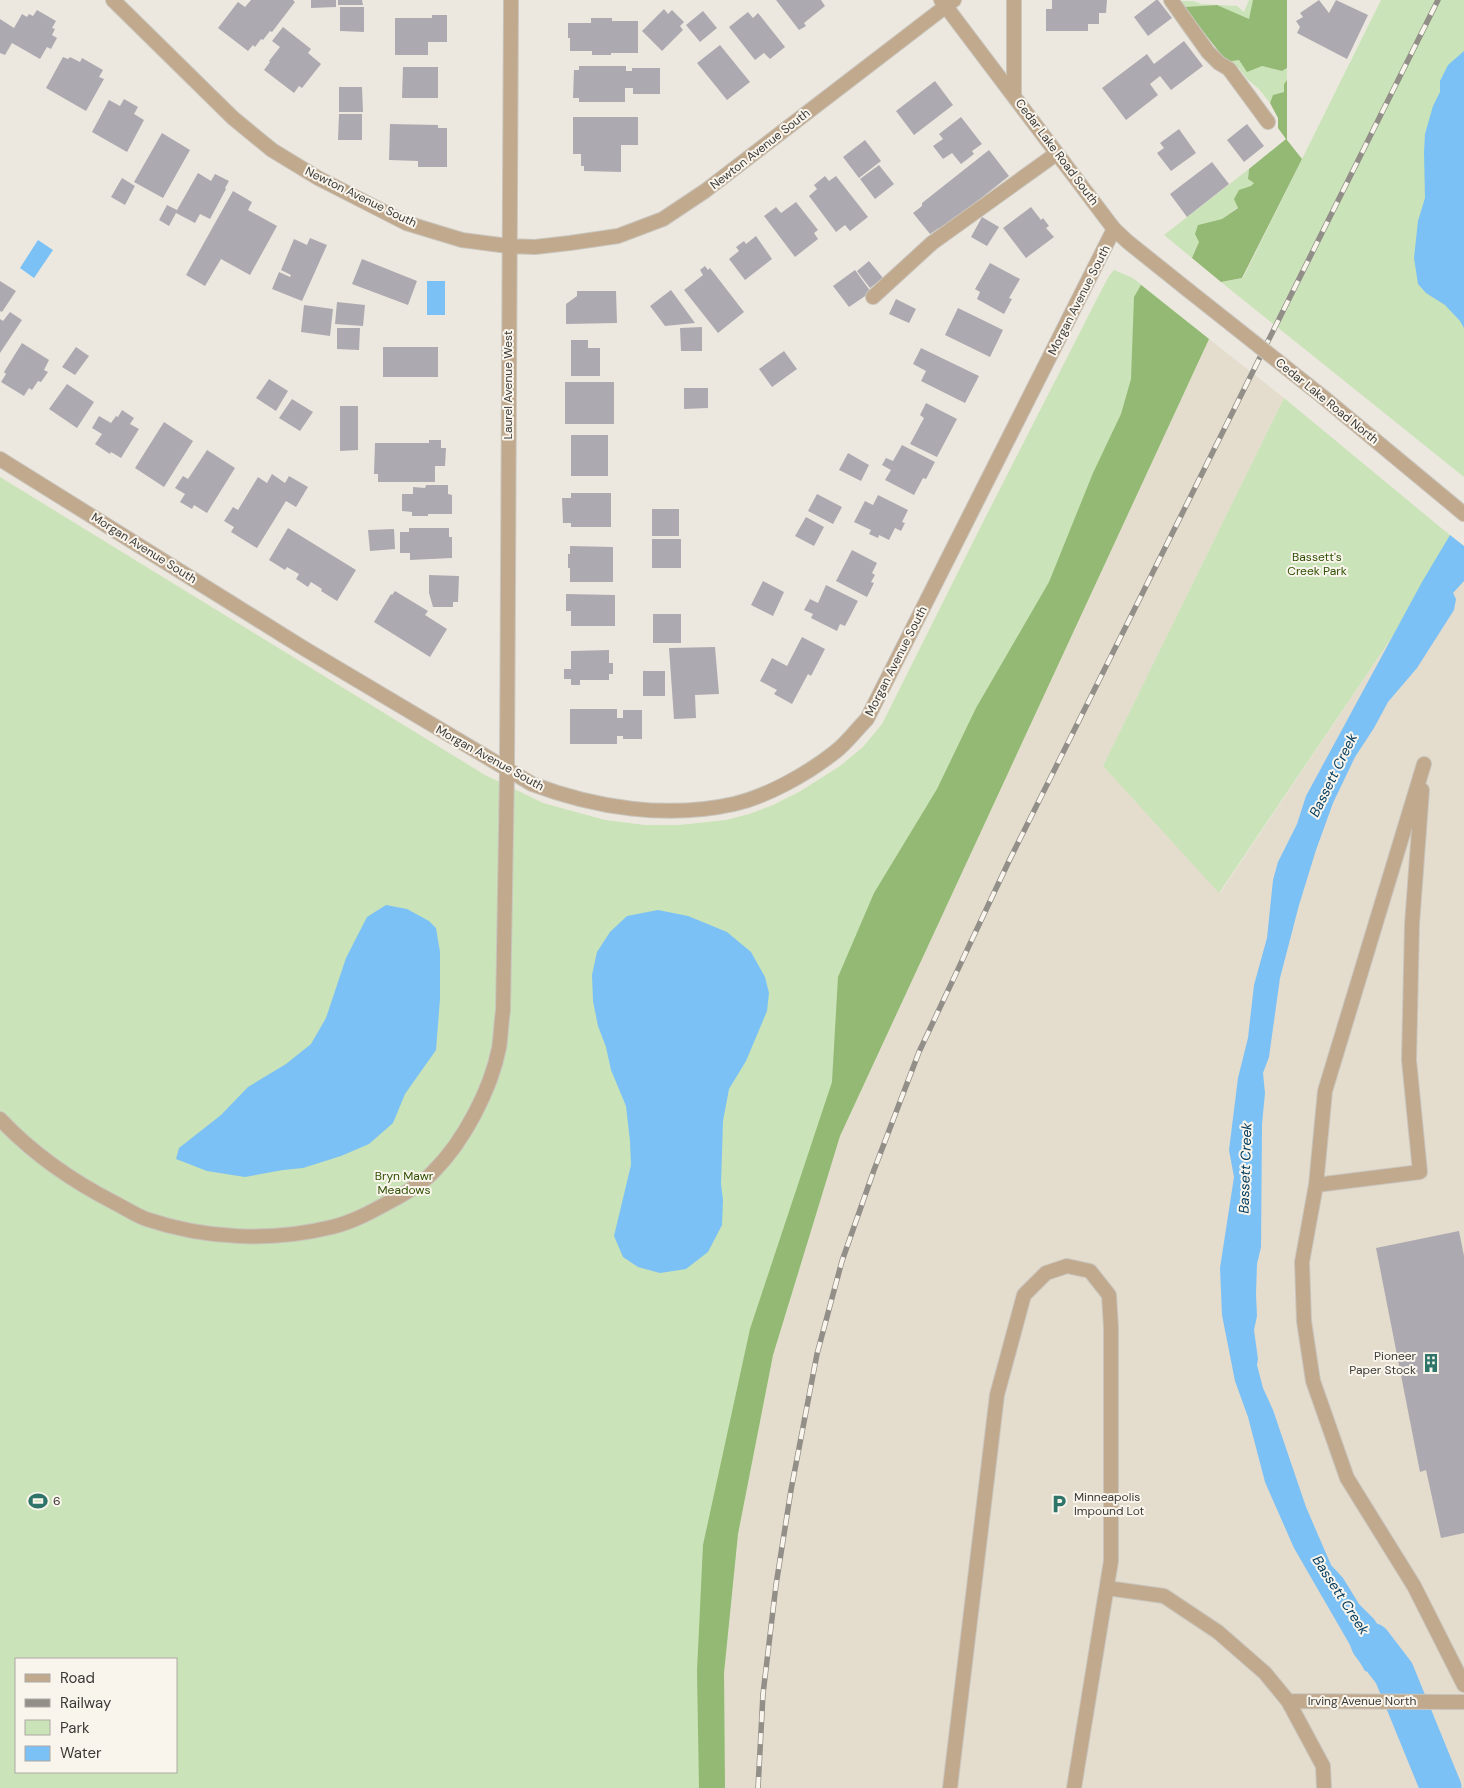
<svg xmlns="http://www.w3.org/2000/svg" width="1464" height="1788" font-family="'DM Sans',sans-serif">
  <rect width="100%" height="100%" fill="#ece8df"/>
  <!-- built -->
  <path fill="#e4dccd" d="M 1209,339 L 1284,398 L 1103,766 L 1220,893 L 1457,541 L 1464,546 L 1464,1788 L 725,1788 L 724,1673 L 738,1534 L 773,1355 L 840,1136 Z"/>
  <!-- green -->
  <path fill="#cae3b8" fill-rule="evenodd" d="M 1249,0 L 1254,0 L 1249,20 L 1217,5 L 1184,7 L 1180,1 L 1193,1 L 1201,4 L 1237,6 L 1244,12 Z
    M 1381,0 L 1464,0 L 1464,477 L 1221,282 L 1243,278 Z
    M 1239,60 L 1247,71 L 1262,66 L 1282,71 L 1287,68 L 1287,80 L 1284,84 L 1284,92 L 1273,95 L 1270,103 L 1259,89 L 1247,79 L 1239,68 L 1227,62 Z
    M 1249,169 L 1248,179 L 1254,183 L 1238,207 L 1222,219 L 1198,225 L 1200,242 L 1192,258 L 1164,235 Z
    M 1114,270 L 1133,278 L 1209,339 L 840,1136 L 773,1355 L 738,1534 L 724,1673 L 725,1788 L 0,1788 L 0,477 L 485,775 L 543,803 L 605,820 L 645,825 L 679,825 L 726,820 L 749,814 L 773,805 L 799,792 L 840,766 L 863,747 L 882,724 L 979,530 L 1102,289 L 1109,276 ZM 16,1659 L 176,1659 L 176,1772 L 16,1772 Z
    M 1284,398 L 1457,541 L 1219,893 L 1103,766 Z"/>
  <!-- forest -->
  <path fill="#93b974" d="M 1253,0 L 1287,0 L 1287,68 L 1282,71 L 1262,66 L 1247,72 L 1239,60 L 1227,62 L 1184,7 L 1217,5 L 1249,19 Z
    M 1287,80 L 1287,140 L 1302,159 L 1242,278 L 1221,282 L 1192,258 L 1199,242 L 1195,234 L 1198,225 L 1222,219 L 1238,208 L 1234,199 L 1239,190 L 1251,186 L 1254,183 L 1248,179 L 1249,169 L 1286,139 L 1278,128 L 1278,118 L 1270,103 L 1273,95 L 1284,92 L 1284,84 Z
    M 1141,285 L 1209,339 L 840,1136 L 773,1355 L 738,1534 L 724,1673 L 725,1788 L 699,1788 L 697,1671 L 703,1545 L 750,1329 L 832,1082 L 838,977 L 874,893 L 937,789 L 976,708 L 1049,582 L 1093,473 L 1121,414 L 1131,379 L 1134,297 Z"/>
  <!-- water -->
  <path fill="#7bc1f5" d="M 1464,51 L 1464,328 L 1460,321 L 1445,305 L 1426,293 L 1418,284 L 1414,258 L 1418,221 L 1425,198 L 1424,152 L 1425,134 L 1433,106 L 1440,92 L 1440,81 L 1448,65 Z
    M 38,240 L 53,250 L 34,278 L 20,268 Z
    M 427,281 L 445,281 L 445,315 L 427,315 Z
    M 1450,535 L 1464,546 L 1464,581 L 1453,593 L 1456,599 L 1454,610 L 1417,668 L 1388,702 L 1374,728 L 1355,757 L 1333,803 L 1316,850 L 1299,905 L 1280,978 L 1269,1057 L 1263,1073 L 1265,1093 L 1262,1124 L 1261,1247 L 1257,1264 L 1256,1294 L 1257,1316 L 1254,1330 L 1258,1359 L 1257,1365 L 1263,1388 L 1273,1410 L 1306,1507 L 1331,1565 L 1343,1578 L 1359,1604 L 1374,1619 L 1396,1654 L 1413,1690 L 1386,1690 L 1381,1684 L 1376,1674 L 1365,1671 L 1294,1548 L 1265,1482 L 1248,1417 L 1235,1381 L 1222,1315 L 1220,1268 L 1234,1177 L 1229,1150 L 1238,1078 L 1248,1038 L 1254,985 L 1267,938 L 1273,880 L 1278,862 L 1297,824 L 1306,796 L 1422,582 Z
    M 386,905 L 407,909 L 429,921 L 436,928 L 440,952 L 440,999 L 436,1050 L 405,1094 L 393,1123 L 369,1144 L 341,1156 L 303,1168 L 283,1170 L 245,1177 L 207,1171 L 176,1159 L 179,1148 L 221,1115 L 248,1087 L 286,1064 L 311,1044 L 326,1018 L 346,958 L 367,917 Z
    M 658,910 L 688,916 L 727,932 L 751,952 L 765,977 L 769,993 L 767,1011 L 746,1061 L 729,1089 L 723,1121 L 721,1184 L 723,1200 L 722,1225 L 708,1252 L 686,1269 L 660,1273 L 638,1267 L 623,1257 L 614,1236 L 631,1165 L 630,1141 L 626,1106 L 611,1070 L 606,1047 L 598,1026 L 593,1001 L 592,975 L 597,952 L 610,932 L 627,916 Z
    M 1401,1712 L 1425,1712 L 1439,1745 L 1454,1788 L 1425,1788 Z"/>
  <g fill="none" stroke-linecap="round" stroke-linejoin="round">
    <!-- river -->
    <path stroke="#7bc1f5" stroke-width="41" d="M 1371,1643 L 1394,1673 L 1441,1788"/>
  </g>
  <!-- building -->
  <path fill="#ada9b1" d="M 251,0 L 293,0 L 295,2 L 272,32 L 270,31 L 263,40 L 261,39 L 255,47 L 253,45 L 248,51 L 218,28 L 238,2 L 245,7 Z
    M 311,0 L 336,0 L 336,7 L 311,8 Z
    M 338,0 L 362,0 L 363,5 L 338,5 Z
    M 776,0 L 821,0 L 825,6 L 804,23 L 806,26 L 799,30 Z
    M 1052,0 L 1107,0 L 1106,13 L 1099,13 L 1099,24 L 1088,24 L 1088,31 L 1046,31 L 1046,9 L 1052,9 Z
    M 1156,0 L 1158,0 L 1172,18 L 1148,36 L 1134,17 Z
    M 1319,0 L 1329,13 L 1336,0 L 1368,15 L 1347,59 L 1297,33 L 1300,27 L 1296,21 L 1303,17 L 1300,13 Z
    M 340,7 L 364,7 L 364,32 L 340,31 Z
    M 664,9 L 668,14 L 672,10 L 684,22 L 680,26 L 683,30 L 662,51 L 642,31 Z
    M 37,10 L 56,21 L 52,28 L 55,29 L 52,35 L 57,38 L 51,49 L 47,47 L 40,59 L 12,43 L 5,55 L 0,53 L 0,19 L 14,28 L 22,14 L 27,17 L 29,14 L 33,16 Z
    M 703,11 L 717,28 L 700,42 L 686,25 Z
    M 748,12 L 753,18 L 758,13 L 785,47 L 770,59 L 764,53 L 755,60 L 729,27 Z
    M 432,15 L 447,15 L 447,42 L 428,42 L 428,55 L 395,55 L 395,18 L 432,18 Z
    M 591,18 L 612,18 L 612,21 L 638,21 L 638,53 L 611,53 L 611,55 L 592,55 L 592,51 L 570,51 L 570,38 L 568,38 L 568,23 L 591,23 Z
    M 283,27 L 311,49 L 308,53 L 321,64 L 302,88 L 299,86 L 294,93 L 264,70 L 270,62 L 269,61 L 280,47 L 272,41 Z
    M 1184,41 L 1203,66 L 1171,90 L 1160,76 L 1150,84 L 1158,95 L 1126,120 L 1102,88 L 1147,54 L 1154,64 Z
    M 720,45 L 750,82 L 727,100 L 697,63 Z
    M 63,57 L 68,59 L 70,57 L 80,62 L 82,58 L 103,70 L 99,77 L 104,79 L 86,111 L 46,88 Z
    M 579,66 L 626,66 L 626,71 L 632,71 L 632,68 L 660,68 L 660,94 L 633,94 L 633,88 L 625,88 L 625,102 L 579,102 L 579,98 L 573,98 L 574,70 L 579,70 Z
    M 403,67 L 438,67 L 438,98 L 402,98 Z
    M 935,81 L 953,105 L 914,135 L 896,111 Z
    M 339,87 L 362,87 L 363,112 L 339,112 Z
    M 124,99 L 138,107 L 134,114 L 144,120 L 127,152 L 92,132 L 109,100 L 120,106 Z
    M 339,114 L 362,114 L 362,140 L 338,140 Z
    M 573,117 L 638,117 L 638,145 L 621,145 L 621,172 L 584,171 L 584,166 L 581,166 L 581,154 L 573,154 Z
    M 961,117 L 982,144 L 972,151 L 974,154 L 961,164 L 952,153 L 943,159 L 933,146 L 943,139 L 939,134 Z
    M 390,124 L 438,125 L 438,128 L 447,128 L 447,167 L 418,167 L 418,161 L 389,160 Z
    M 1247,124 L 1264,146 L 1244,162 L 1227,140 Z
    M 1179,129 L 1196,153 L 1171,171 L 1157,153 L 1164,148 L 1160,143 Z
    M 162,133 L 190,150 L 163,198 L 134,182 Z
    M 865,140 L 881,161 L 859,178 L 843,157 Z
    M 989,150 L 1009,176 L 941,230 L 939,228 L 930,234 L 913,213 L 922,206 L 922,203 Z
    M 1212,162 L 1229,184 L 1187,217 L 1170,194 Z
    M 879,165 L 894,184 L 875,199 L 860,179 Z
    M 198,173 L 211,181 L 215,174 L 229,181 L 225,188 L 226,189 L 210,219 L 200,214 L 195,223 L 176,213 L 169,226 L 159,220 L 167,205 L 177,210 Z
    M 825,176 L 829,181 L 836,176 L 868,217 L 850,231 L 845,225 L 836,232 L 809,196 L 817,189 L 814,185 Z
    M 122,178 L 135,186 L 125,205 L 111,197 Z
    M 233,191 L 252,202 L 248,210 L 277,226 L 250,275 L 221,259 L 205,286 L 186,275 Z
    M 796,202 L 818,230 L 814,233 L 818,239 L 795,257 L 764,216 L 776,207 L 781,213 Z
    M 1031,207 L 1041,220 L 1043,218 L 1049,226 L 1046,228 L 1054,237 L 1026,258 L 1003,228 Z
    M 982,217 L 999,227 L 987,246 L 971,237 Z
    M 756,236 L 772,259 L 745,280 L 729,259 L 739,251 L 736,247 L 744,241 L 746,244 Z
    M 310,238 L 327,245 L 302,301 L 272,289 L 279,272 L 290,277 L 291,275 L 281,270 L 294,239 L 307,245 Z
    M 362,259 L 417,281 L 408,305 L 352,284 Z
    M 869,261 L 883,278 L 870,288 L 857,271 Z
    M 990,263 L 1020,279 L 1009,298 L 1012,299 L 1004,314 L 977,299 L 980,292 L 975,289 Z
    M 705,266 L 708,270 L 710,268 L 744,312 L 718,333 L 684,290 L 703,275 L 700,270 Z
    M 855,270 L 871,292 L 849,307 L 833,286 Z
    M 0,281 L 16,291 L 2,312 L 0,311 Z
    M 671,290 L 695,323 L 665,326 L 650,306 Z
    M 577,291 L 616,291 L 617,323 L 566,324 L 566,304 L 577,296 Z
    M 896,299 L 916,309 L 909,323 L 889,314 Z
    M 337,302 L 365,305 L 363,326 L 335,324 Z
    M 304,305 L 333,309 L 330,336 L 301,332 Z
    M 958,308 L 1003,330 L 990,357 L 945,335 Z
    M 10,312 L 22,320 L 0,353 L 0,319 L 3,321 Z
    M 702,327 L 702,351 L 681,351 L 680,328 Z
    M 337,328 L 360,328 L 359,350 L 337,349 Z
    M 571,340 L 588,340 L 588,348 L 600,348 L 600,376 L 571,376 Z
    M 22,343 L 49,360 L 44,370 L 48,372 L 41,382 L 38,381 L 32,390 L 29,388 L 24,396 L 1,382 L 6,374 L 4,372 Z
    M 76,347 L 89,356 L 75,375 L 62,367 Z
    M 383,347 L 438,347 L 438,377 L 383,377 Z
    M 921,348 L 979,376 L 965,403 L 921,381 L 926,371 L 913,364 Z
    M 784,351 L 797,369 L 772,387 L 759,369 Z
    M 269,379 L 288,391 L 276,411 L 256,398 Z
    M 565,382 L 614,382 L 614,424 L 565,424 Z
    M 67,384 L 94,402 L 77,428 L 49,409 Z
    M 684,388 L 708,388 L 708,408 L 684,409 Z
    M 292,399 L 313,412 L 300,431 L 279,418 Z
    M 926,403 L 957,419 L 937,457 L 910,444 L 924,418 L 920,415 Z
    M 340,406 L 358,406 L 358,450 L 340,451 Z
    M 122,410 L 134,418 L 130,424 L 139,429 L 121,458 L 111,452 L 110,454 L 95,444 L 102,434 L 92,428 L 99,416 L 111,423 L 116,416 L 118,417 Z
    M 164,422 L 193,441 L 164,487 L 135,468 Z
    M 571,435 L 608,435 L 608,476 L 571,476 Z
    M 429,440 L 441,440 L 441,448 L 446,448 L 445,466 L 435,466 L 435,482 L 378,482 L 378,474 L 374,474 L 375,443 L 429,443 Z
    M 902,445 L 935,462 L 926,479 L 923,478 L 914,495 L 885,480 L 891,470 L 882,465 L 886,458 L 893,461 Z
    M 207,450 L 235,468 L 207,513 L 194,505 L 192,509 L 180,502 L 185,494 L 175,488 L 183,476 L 188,479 Z
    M 848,453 L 869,465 L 861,481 L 839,470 Z
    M 272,474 L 285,483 L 289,476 L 308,487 L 296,507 L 286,501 L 257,548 L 231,532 L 234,527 L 224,521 L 233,507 L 238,510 L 258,477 L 267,483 Z
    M 426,485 L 448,485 L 448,494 L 452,495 L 452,514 L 428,514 L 428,516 L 412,516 L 412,512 L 402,511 L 402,494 L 413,494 L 413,487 L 425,488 Z
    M 571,493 L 611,493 L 611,527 L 571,527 L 571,523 L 563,523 L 562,498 L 571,498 Z
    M 817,494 L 842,507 L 833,524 L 808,511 Z
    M 878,495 L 908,510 L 902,522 L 905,523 L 901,531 L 895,528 L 889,540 L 879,535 L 878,538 L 869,534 L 871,530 L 854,522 L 865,501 L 873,505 Z
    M 652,509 L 679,509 L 679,536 L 652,536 Z
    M 806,517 L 824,527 L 814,546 L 795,536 Z
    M 288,528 L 356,570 L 337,601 L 321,591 L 322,589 L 311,582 L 308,587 L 296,579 L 299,574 L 287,567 L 285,570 L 269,560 Z
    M 409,528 L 449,528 L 449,537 L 452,537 L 452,558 L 410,560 L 410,553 L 400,553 L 400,532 L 409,532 Z
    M 394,529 L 395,549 L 370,551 L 368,530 Z
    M 652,539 L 681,539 L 681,568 L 652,568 Z
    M 570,546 L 613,547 L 613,582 L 570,582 L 570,568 L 568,568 L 568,554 L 570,554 Z
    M 852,550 L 877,563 L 872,573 L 875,575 L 871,582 L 874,583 L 867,597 L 836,581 Z
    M 429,575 L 459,576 L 458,602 L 453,602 L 453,607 L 433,607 L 429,593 Z
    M 763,581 L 784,592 L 773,616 L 751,605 Z
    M 826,585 L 858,601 L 845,626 L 840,624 L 837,631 L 811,618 L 813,614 L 804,610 L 810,599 L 818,603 Z
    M 395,591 L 428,611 L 425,615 L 447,629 L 430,657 L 374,622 L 391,594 L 392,595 Z
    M 566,594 L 615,595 L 615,626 L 571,626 L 571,611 L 566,611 Z
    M 653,614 L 681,614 L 681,643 L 653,643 Z
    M 802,637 L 825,649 L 811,676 L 808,674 L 792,704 L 774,694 L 777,690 L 760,681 L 772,658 L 787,666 Z
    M 715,647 L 719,694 L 695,695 L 696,718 L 674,719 L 669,648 Z
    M 609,650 L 609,663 L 613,663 L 613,674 L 609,674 L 609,680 L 580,680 L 580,685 L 571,685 L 571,679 L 564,679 L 564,669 L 571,669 L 571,651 Z
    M 643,671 L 665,671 L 665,696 L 643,696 Z
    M 570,709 L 617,709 L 617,718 L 623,718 L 623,710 L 642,710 L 642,739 L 623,739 L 623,736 L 617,736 L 617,744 L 570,744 Z
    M 1459,1231 L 1464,1256 L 1464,1533 L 1441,1538 L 1426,1470 L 1420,1472 L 1376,1248 Z"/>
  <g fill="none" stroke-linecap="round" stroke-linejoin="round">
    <!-- service casing -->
    <g stroke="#c9c5bd" stroke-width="16">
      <path id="service" d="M 1171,0 L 1208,52 L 1219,63 L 1229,69 L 1268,122
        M 873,297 L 932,243 L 1056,154
        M 1424,764 L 1325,1091 L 1316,1185 L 1302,1262 L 1304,1321 L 1313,1381 L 1347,1478 L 1414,1586 L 1464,1685
        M 0,1119 C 33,1154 72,1181 115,1203 C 125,1208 135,1215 146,1219 C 205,1239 271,1242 332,1227 C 353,1222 373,1211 391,1201 C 406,1193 423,1183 434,1171 C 464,1141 491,1089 499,1048 C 501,1036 501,1023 503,1011 L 507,770
        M 1316,1185 L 1420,1172 L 1409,1060 L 1412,924 L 1422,790
        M 1107,1588 L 1164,1596 L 1218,1632 L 1265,1673 L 1288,1701 L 1323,1766 L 1324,1788
        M 1288,1701 L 1448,1702
        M 950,1788 L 997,1395 L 1024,1295 L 1046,1273 L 1067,1266 L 1090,1271 L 1109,1295 L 1111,1328 L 1111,1561 L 1074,1788"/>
    </g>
    <!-- minor casing -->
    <g stroke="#c9c5bd" stroke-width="16">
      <path id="minor" d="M 113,0 L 233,118 L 272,150 L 318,178 L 406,223 L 462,240 L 508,246 L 535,247 L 570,243 L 618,236 L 663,219 L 705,191 L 954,0
        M 1014,0 L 1014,95
        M 0,459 L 305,649 L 532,784 C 595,808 667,819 734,804 C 768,796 807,774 835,752 C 847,743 856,730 867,719 L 1114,229
        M 507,770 L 511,0
        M 1448,1702 L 1464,1702"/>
    </g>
    <!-- tertiary casing -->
    <g stroke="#c9c5bd" stroke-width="16">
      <path id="tertiary" d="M 941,0 L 1114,229 L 1128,242 L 1188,290
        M 1323,397 L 1464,514"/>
    </g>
    <!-- service -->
    <use href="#service" stroke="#c1a98e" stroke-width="14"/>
    <!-- minor -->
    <use href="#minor" stroke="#c1a98e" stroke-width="14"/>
    <!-- tertiary -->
    <use href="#tertiary" stroke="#c1a98e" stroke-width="14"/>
    <!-- rail casing -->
    <g stroke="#928f89" stroke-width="5.5">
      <path id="rail" d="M 758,1788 L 763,1694 L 776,1585 L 791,1490 L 817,1354 L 842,1261 L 874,1170 L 919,1052 L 1009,861 L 1438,0"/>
    </g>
    <!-- rail -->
    <use href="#rail" stroke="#f9f5ec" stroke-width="4" stroke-dasharray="11" stroke-linecap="butt"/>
    <!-- tertiary-bridge casing -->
    <g stroke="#c9c5bd" stroke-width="16" stroke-linecap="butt">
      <path id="tertiary-bridge" d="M 1188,290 L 1323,397"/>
    </g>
    <!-- tertiary-bridge -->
    <use href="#tertiary-bridge" stroke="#c1a98e" stroke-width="14"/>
  </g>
  <!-- icons -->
  <defs>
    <g id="building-bare" transform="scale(1.5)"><path d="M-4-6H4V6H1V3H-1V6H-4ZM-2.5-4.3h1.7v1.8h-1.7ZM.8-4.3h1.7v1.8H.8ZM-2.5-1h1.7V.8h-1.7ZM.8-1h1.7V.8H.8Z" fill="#2f7469" stroke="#f9f5ec" stroke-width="2.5" paint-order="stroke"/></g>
    <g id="stadium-bare" transform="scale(1.5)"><path d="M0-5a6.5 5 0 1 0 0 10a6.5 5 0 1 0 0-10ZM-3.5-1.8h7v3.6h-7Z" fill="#2f7469" stroke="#f9f5ec" stroke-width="2.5" paint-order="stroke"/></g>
    <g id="parking-bare" transform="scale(1.5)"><path d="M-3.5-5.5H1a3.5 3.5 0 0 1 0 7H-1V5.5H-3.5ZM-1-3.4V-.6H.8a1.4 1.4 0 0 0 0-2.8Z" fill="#2f7469" stroke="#f9f5ec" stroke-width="2.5" paint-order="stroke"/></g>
  </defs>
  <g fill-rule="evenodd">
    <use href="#building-bare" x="1431" y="1363"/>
    <use href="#stadium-bare" x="38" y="1501"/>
    <use href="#parking-bare" x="1059" y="1504"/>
  </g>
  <g text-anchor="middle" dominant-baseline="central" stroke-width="4" stroke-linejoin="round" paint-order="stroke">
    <!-- street labels -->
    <g font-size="12" fill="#3b3936" stroke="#f9f5ec">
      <text transform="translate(760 149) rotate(-38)">Newton Avenue South</text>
      <text transform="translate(1057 152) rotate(53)">Cedar Lake Road South</text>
      <text transform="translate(361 197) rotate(26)">Newton Avenue South</text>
      <text transform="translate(1079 300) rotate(-63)">Morgan Avenue South</text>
      <text transform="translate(508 385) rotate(-90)">Laurel Avenue West</text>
      <text transform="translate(1327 401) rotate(39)">Cedar Lake Road North</text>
      <text transform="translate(144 548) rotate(32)">Morgan Avenue South</text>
      <text transform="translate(896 661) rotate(-63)">Morgan Avenue South</text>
      <text transform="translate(490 758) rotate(29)">Morgan Avenue South</text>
      <text x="1362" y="1701">Irving Avenue North</text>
    </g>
    <!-- park labels -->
    <g font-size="12" fill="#2f5104" stroke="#f9f5ec">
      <text x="1317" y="557">Bassett's<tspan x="1317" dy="14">Creek Park</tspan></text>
      <text x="404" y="1176">Bryn Mawr<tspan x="404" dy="14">Meadows</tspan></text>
    </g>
    <!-- poi labels -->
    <g font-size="12" fill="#3b3936" stroke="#f9f5ec" text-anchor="start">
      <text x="1416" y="1356" text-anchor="end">Pioneer<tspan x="1416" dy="14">Paper Stock</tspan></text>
      <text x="1074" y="1497">Minneapolis<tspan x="1074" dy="14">Impound Lot</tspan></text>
      <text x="53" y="1501">6</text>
    </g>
    <!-- water labels -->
    <g font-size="14" font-style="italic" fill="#053e60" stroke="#f9f5ec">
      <text transform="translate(1333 775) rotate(-64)">Bassett Creek</text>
      <text transform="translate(1245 1168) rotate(-88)">Bassett Creek</text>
      <text transform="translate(1341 1595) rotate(57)">Bassett Creek</text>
    </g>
  </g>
  <!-- legend -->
  <rect x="15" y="1658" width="162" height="115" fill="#f9f5ec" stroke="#adaaa3"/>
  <rect x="25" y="1674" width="25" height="8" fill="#c1a98e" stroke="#adaaa3"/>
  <text x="60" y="1683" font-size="15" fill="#3b3936">Road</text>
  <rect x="25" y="1699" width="25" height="8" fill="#928f89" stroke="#adaaa3"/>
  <text x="60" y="1708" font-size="15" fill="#3b3936">Railway</text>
  <rect x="25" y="1720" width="25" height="15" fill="#cae3b8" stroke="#adaaa3"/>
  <text x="60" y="1733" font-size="15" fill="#3b3936">Park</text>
  <rect x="25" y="1746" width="25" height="15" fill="#7bc1f5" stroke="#adaaa3"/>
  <text x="60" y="1758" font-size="15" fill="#3b3936">Water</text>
</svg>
